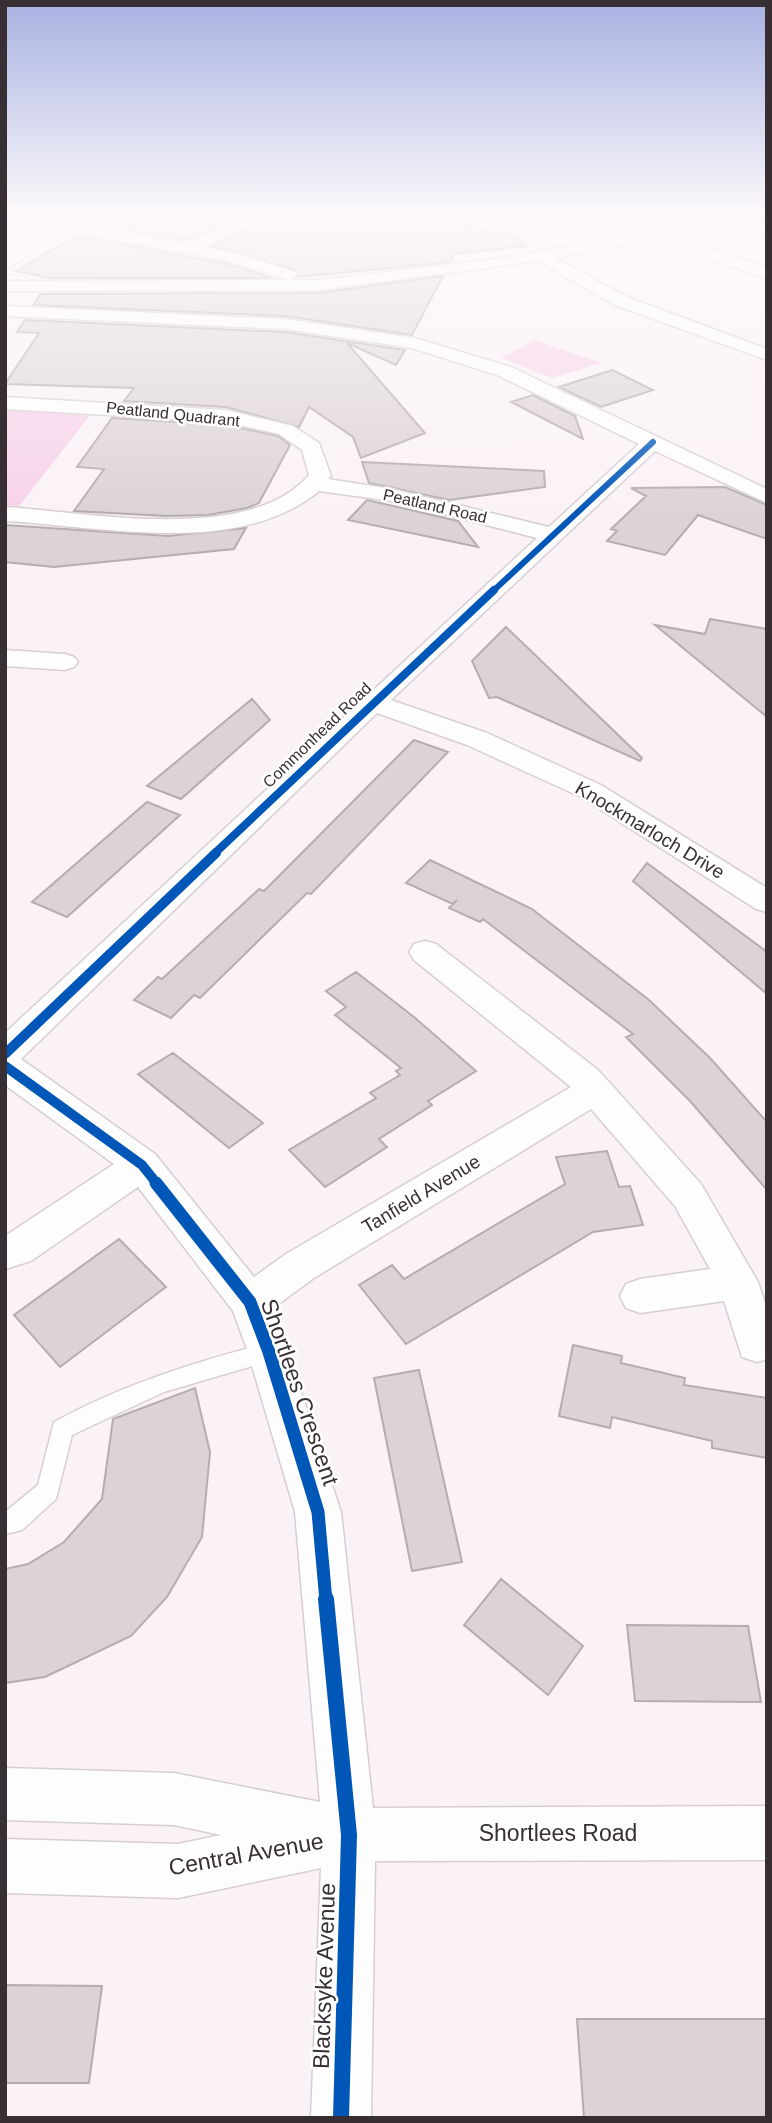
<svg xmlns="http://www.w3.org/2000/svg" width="772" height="2123" font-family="Arial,sans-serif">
  <rect width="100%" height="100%" fill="#faf2f7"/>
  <!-- green -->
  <path fill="#f7d2ea" d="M 615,217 L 674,217 L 588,243 L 569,238 Z
    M 534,340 L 601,363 L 552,378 L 501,358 Z
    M 5,410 L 91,414 L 19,506 L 5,505 Z"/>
  <!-- building -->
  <path fill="#dcd3d9" stroke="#b5adb2" stroke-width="2" d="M 108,217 L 131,217 L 180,225 L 202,217 L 243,217 L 183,240 L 96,224 Z
    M 271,217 L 449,217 L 457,225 L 518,238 L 527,246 L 454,254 L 450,262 L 298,277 L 296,270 L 211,246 L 267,222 Z
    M 487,217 L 554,217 L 533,227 Z
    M 76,236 L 228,264 L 272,278 L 50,278 L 16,271 Z
    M 443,276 L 412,335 L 285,316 L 34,305 L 40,294 L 319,293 Z
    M 25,320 L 285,332 L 405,350 L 396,365 L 347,343 L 425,433 L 361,458 L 353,437 L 309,407 L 299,427 L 226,407 L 124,401 L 134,388 L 5,384 L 39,333 L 17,332 Z
    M 612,370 L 653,390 L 601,407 L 559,387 Z
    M 533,395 L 575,416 L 583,439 L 511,402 Z
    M 112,418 L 226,425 L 278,436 L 290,445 L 259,503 L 247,508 L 208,515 L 166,516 L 74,511 L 104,469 L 77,467 Z
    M 362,462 L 544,471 L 545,487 L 449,500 L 369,483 Z
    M 725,487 L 767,505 L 767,539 L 698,515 L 665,555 L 607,541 L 617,531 L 611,529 L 646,496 L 631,488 Z
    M 367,500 L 458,521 L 478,547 L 348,520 Z
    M 5,525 L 168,536 L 246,528 L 234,549 L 54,567 L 5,562 Z
    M 710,619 L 767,629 L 767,717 L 655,625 L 705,634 Z
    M 506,627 L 642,758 L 640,761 L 497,697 L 489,698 L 472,661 Z
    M 252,699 L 270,720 L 181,799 L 147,786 Z
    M 414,740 L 448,752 L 311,894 L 307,893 L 200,998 L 194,995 L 171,1018 L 134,1000 L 158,977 L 162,979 L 259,889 L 264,891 Z
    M 147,802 L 180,815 L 67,917 L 32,902 Z
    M 430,860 L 532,909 L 649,1000 L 710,1058 L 767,1122 L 767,1190 L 690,1101 L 626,1037 L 633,1034 L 483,919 L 480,922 L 449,908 L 457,900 L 453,904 L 406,883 Z
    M 647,863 L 767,952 L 767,994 L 633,881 Z
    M 356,972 L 414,1017 L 476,1071 L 428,1101 L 432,1105 L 379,1139 L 387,1147 L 325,1187 L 289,1150 L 376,1098 L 370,1093 L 400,1075 L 396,1071 L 401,1068 L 335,1015 L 346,1007 L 326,991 Z
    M 173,1053 L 263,1123 L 229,1148 L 138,1074 Z
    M 607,1151 L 619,1187 L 630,1186 L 643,1225 L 593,1232 L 406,1344 L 359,1285 L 392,1265 L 404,1279 L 565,1184 L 556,1157 Z
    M 119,1239 L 166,1287 L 60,1367 L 14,1315 Z
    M 573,1345 L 622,1356 L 621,1363 L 685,1378 L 684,1385 L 767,1398 L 767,1458 L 712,1448 L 712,1441 L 612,1417 L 610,1428 L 559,1416 Z
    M 419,1370 L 462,1562 L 412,1571 L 374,1378 Z
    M 195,1388 L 210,1452 L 202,1537 L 167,1597 L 131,1636 L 45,1677 L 5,1683 L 5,1569 L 28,1564 L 64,1542 L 102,1499 L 113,1419 Z
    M 501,1579 L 583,1646 L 548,1695 L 464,1625 Z
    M 627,1625 L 748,1626 L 761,1702 L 635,1701 Z
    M 5,1985 L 102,1986 L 89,2083 L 5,2083 Z
    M 577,2019 L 767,2019 L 767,2118 L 584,2118 Z"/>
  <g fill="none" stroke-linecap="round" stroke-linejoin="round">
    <!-- service casing -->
    <g stroke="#d7ced4" stroke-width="3">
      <path id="service" d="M 269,1343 L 276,1345 L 279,1352 L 276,1359 L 164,1392 L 72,1435 L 56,1499 L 22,1530 L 5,1534 L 5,1512 L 38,1485 L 54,1422 C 123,1385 194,1362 269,1343 Z"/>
    </g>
    <!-- minor casing -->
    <g stroke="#d7ced4" stroke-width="3">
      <path id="minor" d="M 5,217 L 64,220 L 183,243 L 249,217 L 268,217 L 266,220 L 202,247 L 238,254 L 295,272 L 297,275 L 289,280 L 229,261 L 65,231 L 5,270 L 5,258 L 49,228 L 6,220 Z
        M 451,217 L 477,217 L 586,242 L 654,229 L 767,217 L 767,224 L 675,236 L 767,268 L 767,279 L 655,239 L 555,258 L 627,297 L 767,349 L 767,360 L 615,305 L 538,261 L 319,290 L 5,291 L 5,281 L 319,280 L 503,258 L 569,246 L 458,222 Z
        M 5,306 L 285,319 L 415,338 L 511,367 L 767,489 L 767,503 L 655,451 L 391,700 L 487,733 L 601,785 L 767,888 L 767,912 L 756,909 L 581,797 L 467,745 L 377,713 L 21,1059 L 155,1154 L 254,1277 L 286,1254 L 571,1087 L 414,960 L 409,952 L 414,944 L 425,941 L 436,944 L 598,1070 L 701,1184 L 758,1282 L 767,1309 L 767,1359 L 757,1362 L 742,1357 L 724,1301 L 640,1313 L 626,1308 L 620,1296 L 626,1284 L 640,1279 L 710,1269 L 675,1206 L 591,1109 L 314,1278 L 273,1308 L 341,1512 L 373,1808 L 767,1806 L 767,1860 L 375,1861 L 371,2118 L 311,2118 L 321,1868 L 178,1898 L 5,1893 L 5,1839 L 178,1844 L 221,1835 L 174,1825 L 5,1820 L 5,1768 L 174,1773 L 320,1802 L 295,1512 L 248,1352 L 233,1311 L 138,1187 L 31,1261 L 5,1269 L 5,1236 L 114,1164 L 5,1085 L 5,1033 L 537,538 L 392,501 L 319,491 C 238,558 101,526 5,521 L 5,507 C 87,512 250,545 309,475 L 302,450 L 279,434 L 226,422 L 5,409 L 5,397 L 226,410 L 293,426 L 319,443 L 331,476 L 328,479 L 392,489 L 549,527 L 639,444 L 497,375 L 412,348 L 285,329 L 5,316 Z
        M 5,650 L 65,654 L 74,657 L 78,662 L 74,667 L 65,670 L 5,666 Z"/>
    </g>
    <!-- service -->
    <use href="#service" fill="#fefdfe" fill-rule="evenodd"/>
    <!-- minor -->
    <use href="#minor" fill="#fefdfe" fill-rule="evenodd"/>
    <!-- cycleway-far4 casing -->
    <g stroke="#fff" stroke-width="9">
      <path id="cycleway-far4" d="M 492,592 L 653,442"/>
    </g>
    <!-- cycleway-far3 casing -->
    <g stroke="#fff" stroke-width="11">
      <path id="cycleway-far3" d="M 214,854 L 494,590"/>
    </g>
    <!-- cycleway-far2 casing -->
    <g stroke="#fff" stroke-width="15">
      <path id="cycleway-far2" d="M 5,1054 L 216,853
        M 5,1066 L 142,1165 L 158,1185"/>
    </g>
    <!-- cycleway-far1 casing -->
    <g stroke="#fff" stroke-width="18">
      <path id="cycleway-far1" d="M 156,1183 L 250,1302 L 269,1352 L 318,1512 L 326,1601"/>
    </g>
    <!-- cycleway casing -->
    <g stroke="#fff" stroke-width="20">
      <path id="cycleway" d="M 326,1599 L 349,1835 L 341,2118"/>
    </g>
    <!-- cycleway-far4 -->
    <use href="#cycleway-far4" stroke="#0057b8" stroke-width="6"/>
    <!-- cycleway-far3 -->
    <use href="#cycleway-far3" stroke="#0057b8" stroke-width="8"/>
    <!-- cycleway-far2 -->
    <use href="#cycleway-far2" stroke="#0057b8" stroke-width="10"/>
    <!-- cycleway-far1 -->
    <use href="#cycleway-far1" stroke="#0057b8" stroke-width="13"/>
    <!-- cycleway -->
    <use href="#cycleway" stroke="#0057b8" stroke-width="16"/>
  </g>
  <!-- sky -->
  <linearGradient id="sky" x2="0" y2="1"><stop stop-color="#a8b2e1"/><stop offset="0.42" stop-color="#fdf9fb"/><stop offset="1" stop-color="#fdf9fb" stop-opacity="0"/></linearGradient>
  <rect width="772" height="514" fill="url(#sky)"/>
  <g text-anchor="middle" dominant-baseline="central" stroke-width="5" stroke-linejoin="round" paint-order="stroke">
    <!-- far-street labels -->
    <g font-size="16" fill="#382f35" stroke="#fff">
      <text transform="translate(173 414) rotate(6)">Peatland Quadrant</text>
      <text transform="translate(435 506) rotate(13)">Peatland Road</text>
      <text transform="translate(317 735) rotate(-44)">Commonhead Road</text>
    </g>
    <!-- street labels -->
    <g font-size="19" fill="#382f35" stroke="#fff">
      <text transform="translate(650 830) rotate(31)">Knockmarloch Drive</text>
      <text transform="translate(421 1194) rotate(-31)">Tanfield Avenue</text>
    </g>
    <!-- near-street labels -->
    <g font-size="23" fill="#382f35" stroke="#fff">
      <text transform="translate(300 1392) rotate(71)">Shortlees Crescent</text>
      <text x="558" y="1833">Shortlees Road</text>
      <text transform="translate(246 1854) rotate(-10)">Central Avenue</text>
      <text transform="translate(324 1976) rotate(-88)">Blacksyke Avenue</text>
    </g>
  </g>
  <!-- border -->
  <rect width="772" height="2123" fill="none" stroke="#382f35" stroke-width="14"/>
</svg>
